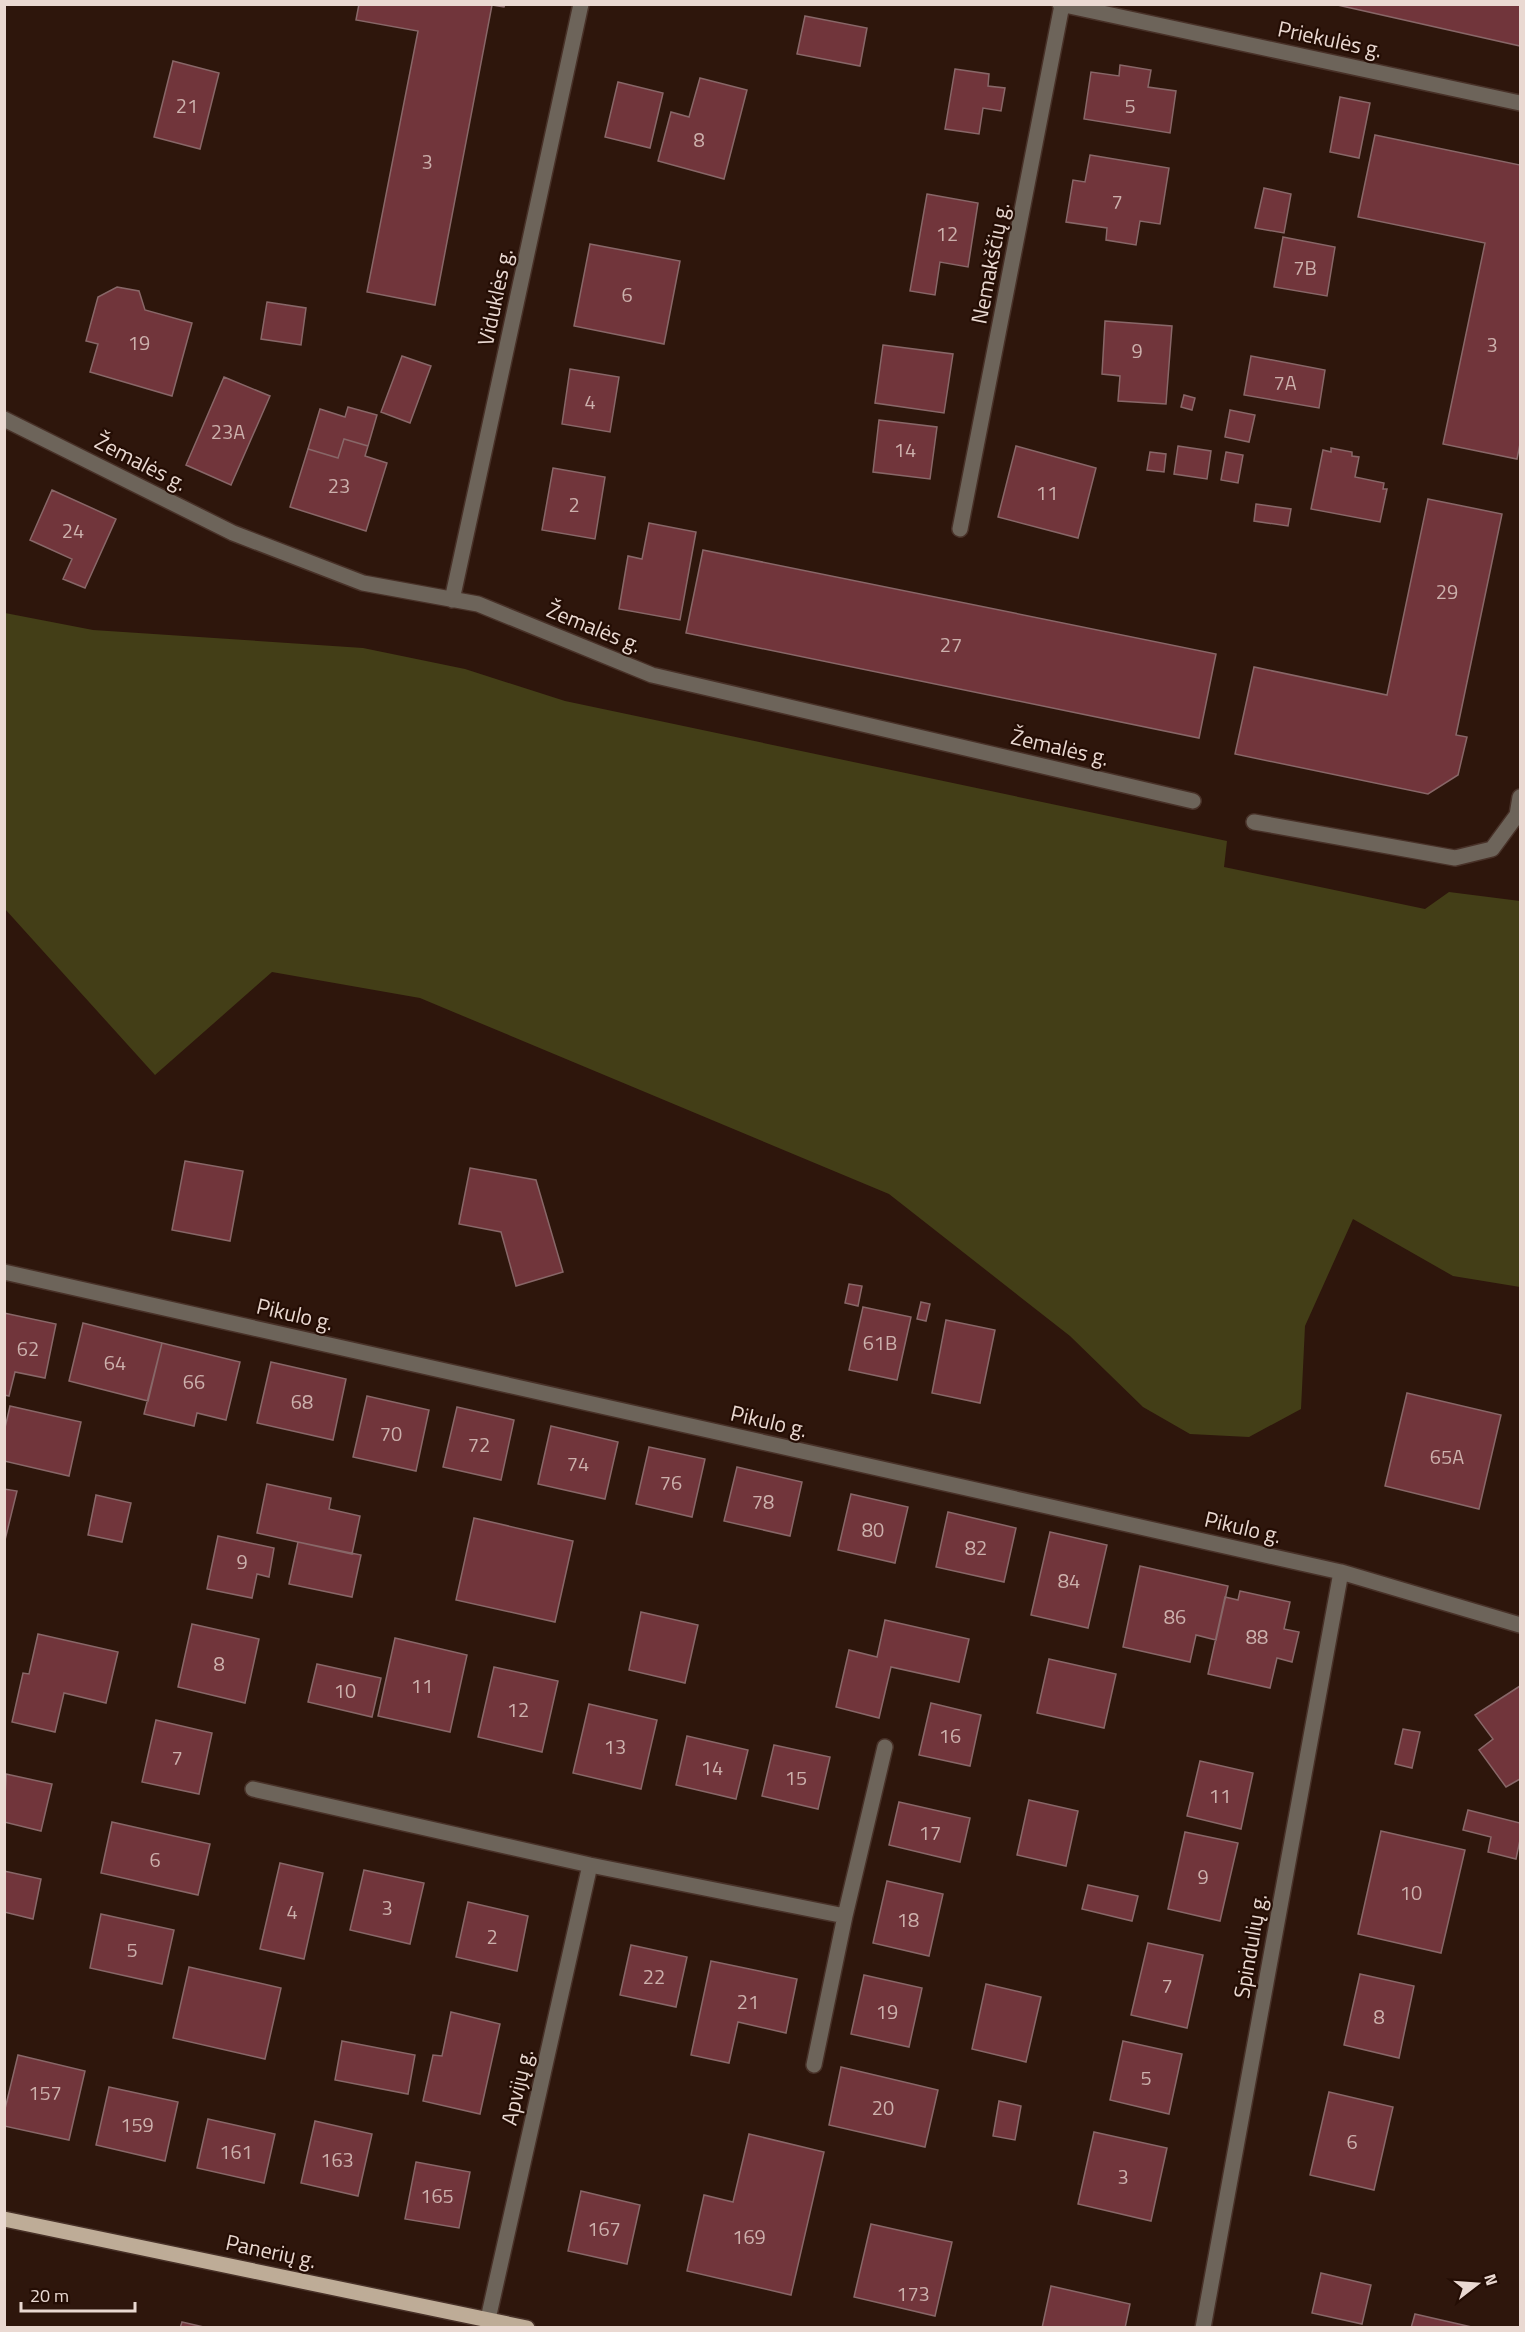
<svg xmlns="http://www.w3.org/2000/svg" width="1525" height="2332" font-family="'Titillium Web',sans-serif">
  <rect width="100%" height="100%" fill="#2e160c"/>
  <!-- green -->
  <path fill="#433e17" d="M 5,613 L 93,630 L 363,648 L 465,669 L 565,701 L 1227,841 L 1224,867 L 1425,909 L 1449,892 L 1520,901 L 1520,1287 L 1453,1276 L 1353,1219 L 1305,1326 L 1301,1409 L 1249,1437 L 1190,1434 L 1143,1407 L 1070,1336 L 889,1194 L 420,998 L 272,972 L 155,1075 L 5,909 Z"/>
  <!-- building -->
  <path fill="#71353b" stroke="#886768" stroke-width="1.5" d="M 359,4 L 505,4 L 504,7 L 492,5 L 435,305 L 367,292 L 418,31 L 356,20 Z
    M 1333,4 L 1520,4 L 1520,46 Z
    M 805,16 L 867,28 L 860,66 L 797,54 Z
    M 173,61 L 219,73 L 200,149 L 154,137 Z
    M 1120,65 L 1151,70 L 1148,87 L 1176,91 L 1170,133 L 1084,119 L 1091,72 L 1119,76 Z
    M 955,69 L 989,74 L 988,86 L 1005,88 L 1001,111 L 983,108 L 979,134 L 945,129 Z
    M 700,78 L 747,90 L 724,179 L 658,161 L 671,112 L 689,117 Z
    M 618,82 L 663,93 L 650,148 L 605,137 Z
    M 1340,97 L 1370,103 L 1359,158 L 1330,152 Z
    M 1375,135 L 1520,165 L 1520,444 L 1517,459 L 1443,444 L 1485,243 L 1358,217 Z
    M 1090,155 L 1169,168 L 1160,224 L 1140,221 L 1136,245 L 1106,240 L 1107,228 L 1066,222 L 1073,180 L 1085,182 Z
    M 1264,188 L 1291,194 L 1284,233 L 1255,228 Z
    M 927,194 L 978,203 L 968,267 L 940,262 L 935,295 L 910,291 Z
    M 1283,237 L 1335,247 L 1327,296 L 1274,287 Z
    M 590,244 L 680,261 L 664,344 L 574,326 Z
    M 117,287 L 139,291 L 145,310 L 192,323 L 172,396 L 90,372 L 98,344 L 86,341 L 98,297 Z
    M 267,302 L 306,308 L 301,345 L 261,339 Z
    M 1105,321 L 1172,326 L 1166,404 L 1118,401 L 1120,376 L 1102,374 Z
    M 883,345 L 953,354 L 944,413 L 875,403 Z
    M 402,356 L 431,366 L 410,423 L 381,412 Z
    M 1251,356 L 1325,370 L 1319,408 L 1244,395 Z
    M 570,369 L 619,377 L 610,432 L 562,424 Z
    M 224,377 L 270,396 L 231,485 L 186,465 Z
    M 1184,395 L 1195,398 L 1192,410 L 1181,407 Z
    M 348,407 L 377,415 L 368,446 L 344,439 L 338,458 L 308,449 L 320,409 L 345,417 Z
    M 1230,410 L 1255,415 L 1249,442 L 1225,437 Z
    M 879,420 L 937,427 L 930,479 L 873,472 Z
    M 344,439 L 368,446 L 365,456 L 387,463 L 366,531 L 290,507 L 308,449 L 338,458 Z
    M 1016,446 L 1096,468 L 1078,538 L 998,517 Z
    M 1178,446 L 1211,451 L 1207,479 L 1174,474 Z
    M 1331,448 L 1352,452 L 1352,456 L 1359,457 L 1355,477 L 1384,483 L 1383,489 L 1387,489 L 1380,522 L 1311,509 L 1323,450 L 1331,452 Z
    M 1150,452 L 1166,454 L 1164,472 L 1147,470 Z
    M 1226,452 L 1243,455 L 1238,483 L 1221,480 Z
    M 553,468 L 605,477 L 595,539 L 542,530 Z
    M 52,490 L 116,519 L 85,588 L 63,579 L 72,559 L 30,540 Z
    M 1428,499 L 1502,514 L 1456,735 L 1467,737 L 1458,775 L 1428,794 L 1235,754 L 1254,667 L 1387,695 Z
    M 1256,504 L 1291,509 L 1288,526 L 1254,521 Z
    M 649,523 L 696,532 L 680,620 L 619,609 L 628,556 L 642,559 Z
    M 703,550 L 1216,654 L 1199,738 L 686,633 Z
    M 185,1161 L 243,1171 L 230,1241 L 172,1230 Z
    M 470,1168 L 536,1180 L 563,1272 L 516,1286 L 501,1232 L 459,1224 Z
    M 849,1284 L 862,1286 L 858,1306 L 845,1303 Z
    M 921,1302 L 930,1304 L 926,1321 L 917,1319 Z
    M 863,1307 L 911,1317 L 897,1380 L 849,1370 Z
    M 4,1313 L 56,1324 L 45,1378 L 15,1372 L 9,1396 L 4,1395 Z
    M 946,1320 L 995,1330 L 980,1403 L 932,1393 Z
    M 83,1323 L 162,1343 L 148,1401 L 69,1381 Z
    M 162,1343 L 240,1362 L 226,1420 L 197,1413 L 194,1426 L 144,1414 Z
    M 271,1362 L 346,1379 L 333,1440 L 257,1423 Z
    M 1407,1393 L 1501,1415 L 1479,1509 L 1385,1486 Z
    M 367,1396 L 429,1410 L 416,1471 L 353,1457 Z
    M 10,1406 L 81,1422 L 69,1476 L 4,1461 L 4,1432 Z
    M 457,1407 L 514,1420 L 501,1480 L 443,1467 Z
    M 551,1426 L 618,1442 L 605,1499 L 538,1484 Z
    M 649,1447 L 705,1459 L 692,1517 L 636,1504 Z
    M 737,1467 L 802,1482 L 790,1536 L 724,1521 Z
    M 267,1484 L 331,1498 L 329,1509 L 360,1516 L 352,1554 L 257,1533 Z
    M 4,1489 L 17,1491 L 4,1544 Z
    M 851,1494 L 908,1507 L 895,1563 L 838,1550 Z
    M 96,1495 L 131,1503 L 122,1542 L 88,1535 Z
    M 948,1512 L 1016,1528 L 1004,1582 L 936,1567 Z
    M 474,1518 L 573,1541 L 555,1622 L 456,1600 Z
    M 1050,1532 L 1107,1545 L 1088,1628 L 1031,1615 Z
    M 218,1536 L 274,1548 L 269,1577 L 257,1574 L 252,1598 L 207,1589 Z
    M 298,1542 L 361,1555 L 352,1597 L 289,1584 Z
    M 1140,1566 L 1228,1586 L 1216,1640 L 1196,1635 L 1190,1662 L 1123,1647 Z
    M 1240,1591 L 1290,1602 L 1284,1629 L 1299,1632 L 1292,1662 L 1277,1658 L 1270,1688 L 1208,1674 L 1225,1597 L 1238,1600 Z
    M 641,1612 L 698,1625 L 685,1683 L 629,1670 Z
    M 885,1620 L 969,1639 L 959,1682 L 891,1667 L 879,1718 L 836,1707 L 849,1650 L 877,1657 Z
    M 192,1624 L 259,1639 L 245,1703 L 178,1687 Z
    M 38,1634 L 118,1652 L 106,1703 L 64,1693 L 55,1732 L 12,1722 L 23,1673 L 29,1674 Z
    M 395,1638 L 467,1655 L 450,1732 L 378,1716 Z
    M 1049,1659 L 1116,1674 L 1104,1728 L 1037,1713 Z
    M 317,1664 L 381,1678 L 372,1717 L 308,1702 Z
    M 494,1667 L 558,1681 L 542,1752 L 478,1737 Z
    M 1520,1686 L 1520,1779 L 1506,1787 L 1479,1750 L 1493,1739 L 1475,1715 Z
    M 931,1703 L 981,1715 L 970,1766 L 919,1755 Z
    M 589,1704 L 657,1720 L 641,1789 L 573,1773 Z
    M 156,1720 L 212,1733 L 199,1794 L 142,1782 Z
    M 1403,1729 L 1420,1732 L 1412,1768 L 1395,1764 Z
    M 687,1736 L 748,1750 L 736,1799 L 676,1785 Z
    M 774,1745 L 830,1757 L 818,1809 L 762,1796 Z
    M 1200,1761 L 1253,1773 L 1241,1829 L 1187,1816 Z
    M 6,1774 L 52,1784 L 41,1831 L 4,1822 Z
    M 1029,1800 L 1078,1811 L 1066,1866 L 1017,1855 Z
    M 899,1802 L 970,1818 L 960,1862 L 889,1845 Z
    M 1468,1810 L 1520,1823 L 1520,1840 L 1516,1859 L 1488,1852 L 1491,1837 L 1463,1830 Z
    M 112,1822 L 210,1844 L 198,1895 L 101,1873 Z
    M 1381,1831 L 1465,1850 L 1441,1953 L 1358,1934 Z
    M 1185,1832 L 1238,1843 L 1220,1921 L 1168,1909 Z
    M 280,1863 L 323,1873 L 304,1959 L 260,1949 Z
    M 364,1870 L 424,1883 L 410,1944 L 350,1930 Z
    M 4,1871 L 41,1879 L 33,1919 L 4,1912 Z
    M 887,1881 L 943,1894 L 929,1956 L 873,1943 Z
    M 1088,1885 L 1138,1896 L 1132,1921 L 1082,1909 Z
    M 468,1902 L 528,1916 L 517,1971 L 456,1957 Z
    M 101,1914 L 174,1930 L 162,1984 L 90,1968 Z
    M 1148,1943 L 1203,1955 L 1187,2028 L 1131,2015 Z
    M 631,1945 L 687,1957 L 676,2007 L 620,1995 Z
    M 711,1961 L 797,1979 L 786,2033 L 738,2022 L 729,2063 L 691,2055 Z
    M 189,1967 L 281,1988 L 265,2059 L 173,2038 Z
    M 1360,1974 L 1414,1986 L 1399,2058 L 1344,2045 Z
    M 864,1975 L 922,1988 L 909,2047 L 851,2034 Z
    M 986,1984 L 1041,1997 L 1026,2062 L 972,2049 Z
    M 451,2012 L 500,2024 L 480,2114 L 423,2101 L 433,2055 L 442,2056 Z
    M 342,2041 L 415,2055 L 408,2094 L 335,2080 Z
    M 1123,2041 L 1182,2054 L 1169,2114 L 1110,2100 Z
    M 18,2055 L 85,2071 L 69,2140 L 4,2126 L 4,2113 Z
    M 841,2067 L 938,2090 L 925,2147 L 829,2125 Z
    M 109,2087 L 178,2102 L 165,2161 L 96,2145 Z
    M 1329,2092 L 1393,2107 L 1374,2190 L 1310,2175 Z
    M 999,2101 L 1021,2106 L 1015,2140 L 993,2136 Z
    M 208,2119 L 275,2134 L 264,2183 L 197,2168 Z
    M 315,2121 L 372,2134 L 358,2196 L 301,2183 Z
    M 1094,2132 L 1167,2148 L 1151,2221 L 1078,2204 Z
    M 749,2134 L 824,2152 L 791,2295 L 687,2271 L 704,2195 L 733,2202 Z
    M 416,2162 L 470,2172 L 459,2228 L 405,2219 Z
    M 581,2191 L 640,2205 L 627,2264 L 568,2251 Z
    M 871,2224 L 952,2242 L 935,2316 L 854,2297 Z
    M 1321,2273 L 1371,2285 L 1362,2324 L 1312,2313 Z
    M 1051,2286 L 1130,2304 L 1125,2328 L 1042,2328 Z
    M 1415,2314 L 1476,2328 L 1411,2328 Z
    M 182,2322 L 208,2328 L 180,2328 Z"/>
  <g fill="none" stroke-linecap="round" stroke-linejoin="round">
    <!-- minor casing -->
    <g stroke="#483128" stroke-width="18">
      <path id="minor" d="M 1060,4 L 1520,103
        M 4,419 L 233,533 L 363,583 L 478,604 L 652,675 L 1193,801
        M 960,529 L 1062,5
        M 452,600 L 581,4
        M 1254,822 L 1455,858 L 1492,849 L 1517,815 L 1520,797
        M 4,1272 L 1341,1572 L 1520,1625
        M 253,1789 L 590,1865 L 845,1916
        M 814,2065 L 845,1916 L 885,1747
        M 488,2319 L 590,1865
        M 1203,2328 L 1341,1572"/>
    </g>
    <!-- major casing -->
    <g stroke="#483128" stroke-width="18">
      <path id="major" d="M 4,2219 L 527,2328"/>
    </g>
    <!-- minor -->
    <use href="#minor" stroke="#6d645a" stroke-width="15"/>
    <!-- major -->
    <use href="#major" stroke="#beac97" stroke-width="15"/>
  </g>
  <g text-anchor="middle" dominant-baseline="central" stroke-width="4.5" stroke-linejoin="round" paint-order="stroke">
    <!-- number labels -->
    <g font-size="20" fill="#ccb0ac">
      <text x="187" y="105">21</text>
      <text x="1130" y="105">5</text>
      <text x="699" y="139">8</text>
      <text x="427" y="161">3</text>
      <text x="1117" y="201">7</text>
      <text x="947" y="233">12</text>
      <text x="1305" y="267">7B</text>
      <text x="627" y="294">6</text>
      <text x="139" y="342">19</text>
      <text x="1492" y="344">3</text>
      <text x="1137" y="350">9</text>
      <text x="1285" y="382">7A</text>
      <text x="590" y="401">4</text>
      <text x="228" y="431">23A</text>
      <text x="905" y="449">14</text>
      <text x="339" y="485">23</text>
      <text x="1047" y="492">11</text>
      <text x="574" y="504">2</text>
      <text x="73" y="530">24</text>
      <text x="1447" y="591">29</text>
      <text x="951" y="644">27</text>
      <text x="880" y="1342">61B</text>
      <text x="28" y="1348">62</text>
      <text x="115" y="1362">64</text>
      <text x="194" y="1381">66</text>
      <text x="302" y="1401">68</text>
      <text x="391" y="1433">70</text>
      <text x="479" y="1444">72</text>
      <text x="1447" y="1456">65A</text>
      <text x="578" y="1463">74</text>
      <text x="671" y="1482">76</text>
      <text x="763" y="1501">78</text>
      <text x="873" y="1529">80</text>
      <text x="976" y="1547">82</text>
      <text x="242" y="1561">9</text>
      <text x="1069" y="1580">84</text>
      <text x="1175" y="1616">86</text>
      <text x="1257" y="1636">88</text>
      <text x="219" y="1663">8</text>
      <text x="422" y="1685">11</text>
      <text x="345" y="1690">10</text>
      <text x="518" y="1709">12</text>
      <text x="950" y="1735">16</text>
      <text x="615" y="1746">13</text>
      <text x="177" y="1757">7</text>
      <text x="712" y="1767">14</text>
      <text x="796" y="1777">15</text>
      <text x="1220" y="1795">11</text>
      <text x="930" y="1832">17</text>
      <text x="155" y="1859">6</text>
      <text x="1203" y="1876">9</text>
      <text x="1411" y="1892">10</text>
      <text x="387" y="1907">3</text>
      <text x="292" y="1911">4</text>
      <text x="908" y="1919">18</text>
      <text x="492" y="1936">2</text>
      <text x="132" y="1949">5</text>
      <text x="654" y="1976">22</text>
      <text x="1167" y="1985">7</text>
      <text x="748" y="2001">21</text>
      <text x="887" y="2011">19</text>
      <text x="1379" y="2016">8</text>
      <text x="1146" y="2077">5</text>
      <text x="45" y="2092">157</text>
      <text x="883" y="2107">20</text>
      <text x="137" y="2124">159</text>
      <text x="1352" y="2141">6</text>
      <text x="236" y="2151">161</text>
      <text x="337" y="2159">163</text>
      <text x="1123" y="2176">3</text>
      <text x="437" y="2195">165</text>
      <text x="604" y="2228">167</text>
      <text x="749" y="2236">169</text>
      <text x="913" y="2293">173</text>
    </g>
    <!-- street labels -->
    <g font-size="22" fill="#ead9d2" stroke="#240d04">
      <text transform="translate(1330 39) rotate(12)">Priekulės g.</text>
      <text transform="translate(990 263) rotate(-79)">Nemakščių g.</text>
      <text transform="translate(495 297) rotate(-78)">Viduklės g.</text>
      <text transform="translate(141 462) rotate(27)">Žemalės g.</text>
      <text transform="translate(594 627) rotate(22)">Žemalės g.</text>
      <text transform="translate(1060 747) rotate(13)">Žemalės g.</text>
      <text transform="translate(295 1314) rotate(13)">Pikulo g.</text>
      <text transform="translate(769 1421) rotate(13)">Pikulo g.</text>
      <text transform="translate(1243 1527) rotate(13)">Pikulo g.</text>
      <text transform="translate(1250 1946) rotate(-80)">Spindulių g.</text>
      <text transform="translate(517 2087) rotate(-77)">Apvijų g.</text>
      <text transform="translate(271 2251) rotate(12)">Panerių g.</text>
    </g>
  </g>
  <!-- border -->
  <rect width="1525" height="2332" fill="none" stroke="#ead9d2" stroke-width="12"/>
  <!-- north arrow -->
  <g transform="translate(1477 2284) rotate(73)" stroke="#240d04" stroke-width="4.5" paint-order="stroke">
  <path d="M0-4.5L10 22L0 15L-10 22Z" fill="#ead9d2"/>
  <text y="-9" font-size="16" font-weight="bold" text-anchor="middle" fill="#ead9d2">N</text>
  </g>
  <!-- scale -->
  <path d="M21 2302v9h114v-9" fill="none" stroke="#ead9d2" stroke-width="3"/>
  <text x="30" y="2302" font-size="18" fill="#ead9d2" stroke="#240d04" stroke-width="4.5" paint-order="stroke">20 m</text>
</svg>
